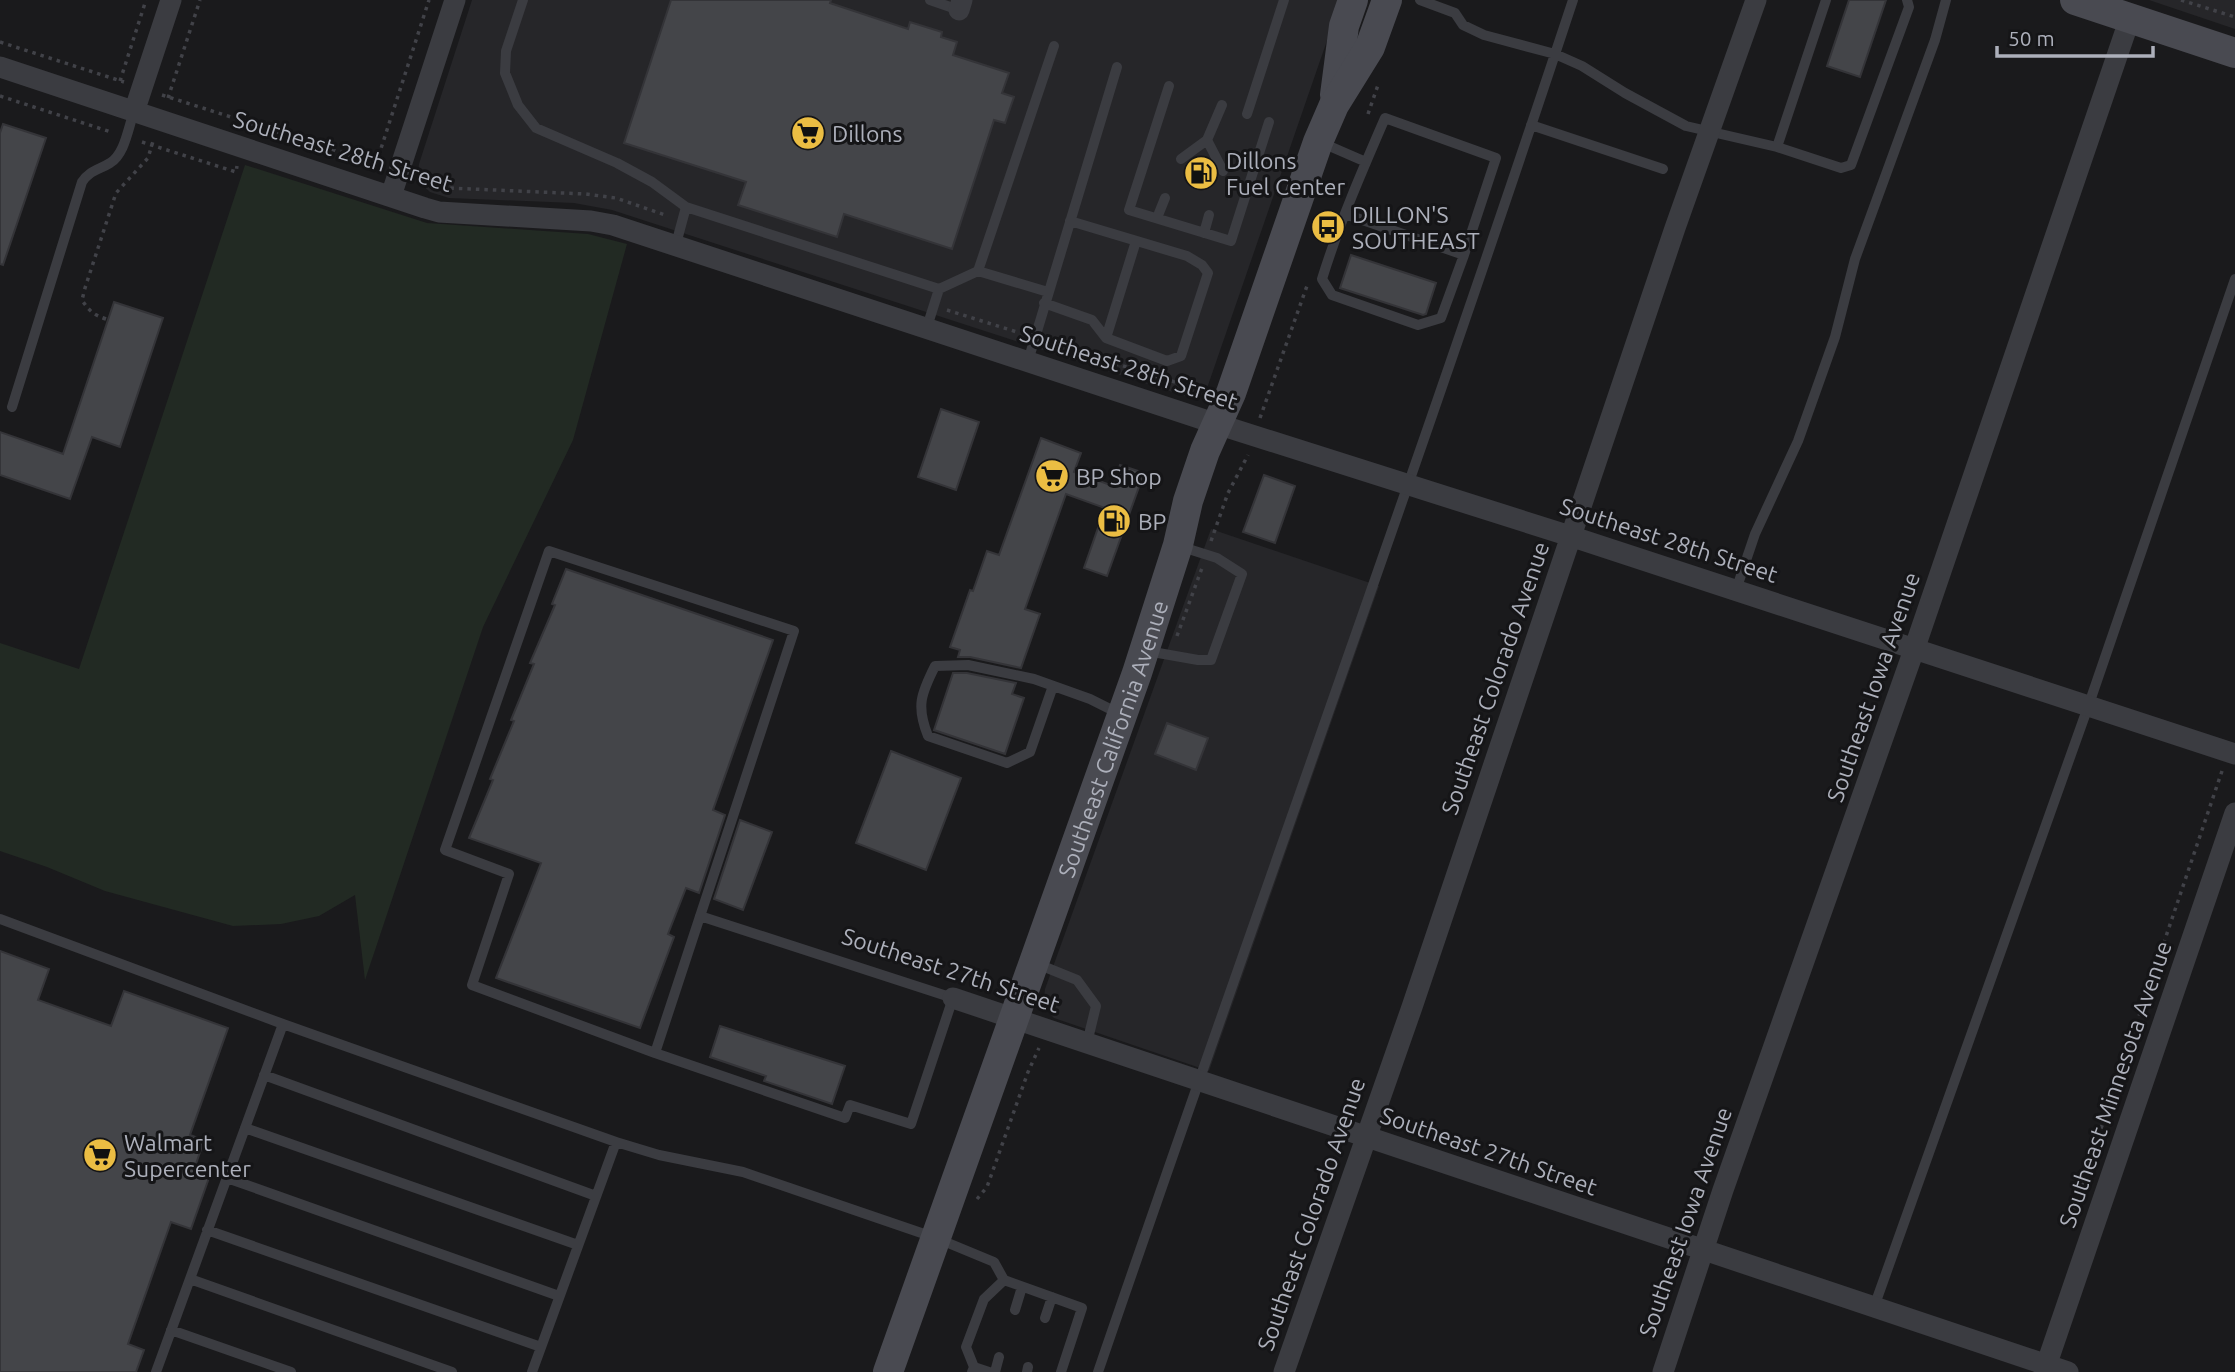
<svg xmlns="http://www.w3.org/2000/svg" width="2235" height="1372" font-family="Ubuntu,sans-serif">
  <rect width="100%" height="100%" fill="#1a1a1c"/>
  <!-- built -->
  <path fill="#262629" d="M 472,0 L 1341,0 L 1205,394 L 1191,398 L 612,210 L 574,203 L 449,198 L 430,192 L 417,180 L 419,164 Z
    M 2149,0 L 2235,0 L 2235,29 Z
    M 1211,529 L 1379,586 L 1209,1071 L 1054,1018 L 1043,1007 L 1045,989 Z"/>
  <!-- green -->
  <path fill="#222a23" d="M 245,165 L 427,223 L 588,234 L 627,244 L 573,440 L 483,627 L 365,980 L 355,895 L 319,916 L 281,924 L 233,926 L 105,891 L 47,867 L 0,851 L 0,643 L 79,669 Z"/>
  <!-- building -->
  <path fill="#444549" stroke="#343438" stroke-width="2" d="M 671,0 L 831,0 L 830,3 L 908,29 L 910,22 L 942,32 L 941,37 L 957,42 L 953,55 L 1009,73 L 1002,93 L 1014,97 L 1005,123 L 994,120 L 952,249 L 844,214 L 837,237 L 738,205 L 746,182 L 624,143 Z
    M 1849,0 L 1886,0 L 1860,77 L 1827,66 Z
    M 3,124 L 46,138 L 3,265 L 0,264 L 0,133 Z
    M 1351,255 L 1436,283 L 1426,314 L 1423,315 L 1340,288 Z
    M 114,302 L 163,318 L 120,447 L 92,437 L 70,499 L 0,475 L 0,432 L 63,454 Z
    M 941,409 L 979,422 L 956,490 L 918,477 Z
    M 1041,438 L 1081,453 L 1074,472 L 1113,486 L 1120,465 L 1144,473 L 1107,576 L 1084,568 L 1105,508 L 1066,494 L 1025,609 L 1040,614 L 1021,668 L 970,657 L 958,657 L 960,650 L 950,647 L 970,590 L 973,591 L 987,551 L 999,555 Z
    M 1264,475 L 1295,486 L 1275,543 L 1243,532 Z
    M 566,569 L 773,640 L 713,810 L 725,815 L 699,893 L 686,888 L 668,934 L 674,937 L 640,1028 L 496,978 L 541,863 L 469,838 L 493,780 L 490,779 L 514,721 L 511,720 L 534,664 L 530,663 L 555,605 L 552,604 Z
    M 953,673 L 967,673 L 1016,683 L 1012,694 L 1024,698 L 1005,754 L 934,730 Z
    M 1167,723 L 1208,738 L 1196,770 L 1155,754 Z
    M 891,751 L 961,778 L 926,870 L 856,843 Z
    M 740,820 L 772,832 L 743,910 L 714,899 Z
    M 0,951 L 49,969 L 38,1000 L 111,1026 L 124,991 L 228,1028 L 190,1135 L 204,1140 L 194,1170 L 210,1175 L 191,1229 L 171,1222 L 128,1344 L 144,1350 L 136,1372 L 0,1372 Z
    M 720,1026 L 845,1066 L 832,1104 L 764,1081 L 766,1076 L 710,1057 Z"/>
  <g fill="none" stroke-linecap="round" stroke-linejoin="round">
    <!-- path -->
    <path stroke="#414248" stroke-width="3.5" stroke-dasharray="3.5 5" stroke-linecap="butt" d="M 2181,0 L 2235,17
      M 0,42 L 124,82
      M 120,81 L 146,0
      M 162,95 L 381,165
      M 0,96 L 111,132
      M 168,98 L 200,0
      M 1368,114 L 1378,85
      M 142,142 L 236,172 L 237,166
      M 376,164 L 429,0
      M 418,178 L 448,188 L 586,194 L 616,198 L 668,216
      M 947,310 L 1020,333
      M 106,319 C 94,315 89,311 82,300 L 85,288 L 116,193 L 148,158 L 154,138
      M 1050,343 L 1194,388
      M 1260,418 L 1308,283
      M 1211,541 L 1228,493 L 1248,455
      M 1177,636 L 1202,568
      M 977,1199 L 987,1187 L 1028,1072 L 1039,1048
      M 2071,1217 L 2222,771"/>
    <!-- service -->
    <path stroke="#3b3c41" stroke-width="10" d="M 523,0 L 506,51 L 505,73 L 518,105 L 536,128 L 617,163 L 652,182 L 686,207
      M 930,0 L 959,10
      M 1420,0 L 1455,13 L 1463,25 L 1484,35 L 1555,54 L 1582,66 L 1625,93 L 1686,126 L 1777,147 L 1841,168 L 1851,165 L 1909,7 L 1907,0
      M 1169,86 L 1129,210 L 1231,241 L 1269,122
      M 1247,114 L 1284,0
      M 1531,125 L 1663,169
      M 1207,140 L 1222,105
      M 1320,142 L 1366,162
      M 1777,147 L 1826,0
      M 1181,159 L 1207,140 L 1223,171
      M 1345,214 L 1464,255 L 1496,158 L 1385,118 C 1362,171 1339,224 1322,279 L 1332,295 L 1418,325 L 1441,318 L 1464,255
      M 1157,218 L 1165,198
      M 1204,233 L 1209,215
      M 676,244 L 686,207 L 939,289 L 927,327
      M 939,289 L 978,271
      M 1048,292 L 978,271 L 1054,46
      M 1044,303 L 1092,320 L 1106,338 L 1167,361 L 1181,356 L 1208,273 L 1202,265 L 1187,256 L 1070,221
      M 1106,338 L 1136,241
      M 1028,361 L 1117,67
      M 12,407 L 82,182 C 90,170 99,170 110,163 C 125,154 128,128 134,112
      M 1736,590 L 1755,534 L 1798,441 L 1835,337 L 1855,259 L 1935,40 L 1946,0
      M 1147,651 L 1198,660 L 1211,660 L 1242,574 L 1217,558 L 1179,546
      M 1053,686 L 1030,752 L 1007,763 L 928,736 C 916,706 921,694 935,666 L 968,665 L 1034,679 L 1090,699 L 1120,714
      M 0,919 L 283,1024
      M 1035,963 L 1077,980 L 1096,1006 L 1087,1043
      M 655,1053 L 794,631 L 549,551 L 445,850 L 509,874 L 472,985 L 655,1053 L 845,1118 L 850,1105 L 911,1124 L 953,998 L 700,916
      M 264,1075 L 596,1196
      M 245,1128 L 578,1245
      M 227,1178 L 559,1296
      M 207,1230 L 541,1347
      M 190,1279 L 452,1372
      M 1874,1307 L 2089,704 L 2235,279
      M 1015,1310 L 1022,1287
      M 1045,1318 L 1052,1297
      M 171,1330 L 291,1372
      M 974,1367 L 966,1347 L 984,1299 L 1004,1280
      M 156,1372 L 283,1024 L 616,1142 L 659,1155 L 743,1172 L 936,1238 L 994,1262 L 1004,1280 L 1082,1308 L 1061,1372
      M 532,1372 L 616,1142
      M 972,1372 L 974,1367 L 989,1372
      M 995,1372 L 999,1357
      M 1027,1372 L 1028,1367
      M 1098,1372 C 1255,914 1421,460 1573,0"/>
    <!-- minor -->
    <path stroke="#3b3c41" stroke-width="21" d="M 959,10 L 962,0
      M 0,67 L 425,208 L 439,212 L 591,221 L 613,225 L 1217,424 L 1570,536 L 2235,754
      M 134,112 L 171,0
      M 391,196 L 455,0
      M 953,998 L 2068,1372
      M 1284,1372 L 1412,1007 L 1675,228 L 1756,0
      M 1663,1372 L 1723,1190 L 1915,647 L 2130,18
      M 2044,1372 L 2235,813"/>
    <!-- secondary -->
    <g stroke="#494a51" stroke-width="30">
      <path d="M 2075,0 L 2235,53"/>
      <path d="M 1335,95 L 1344,26 L 1353,0"/>
      <path id="s1" d="M 888,1372 L 1137,673 L 1178,545 L 1188,501 L 1205,451 L 1231,393 L 1318,142 L 1334,105 L 1370,47 L 1387,0"/>
    </g>
  </g>
  <!-- icons -->
  <defs>
    <g id="supermarket-disc" transform="scale(1.75)"><circle r="9.5" fill="#ebbd43" stroke="#151517"/><path d="M-6-5.5h2.5l.6 2H6L4.5 2H-2.5L-4.4-4H-6ZM-1.5 3.2a1.3 1.3 0 1 0 .1 0ZM3 3.2a1.3 1.3 0 1 0 .1 0Z" fill="#111"/></g>
    <g id="fuel-disc" transform="scale(1.75)"><circle r="9.5" fill="#ebbd43" stroke="#151517"/><path d="M-5.5-6h7V0h2V4h1.3V-2.5L3-4.5l.8-.8L6-3V5H2.5V1h-1V6h-7ZM-4.2-4.7v3.2H.2V-4.7Z" fill="#111"/></g>
    <g id="bus-disc" transform="scale(1.75)"><circle r="9.5" fill="#ebbd43" stroke="#151517"/><path d="M-5-6H5V4H4V6H2V4H-2V6H-4V4H-5ZM-3.5-4V0h7V-4ZM-3.5 1.2v1.5H-2V1.2ZM2 1.2v1.5H3.5V1.2Z" fill="#111"/></g>
  </defs>
  <g fill-rule="evenodd">
    <use href="#supermarket-disc" x="808" y="133"/>
    <use href="#fuel-disc" x="1201" y="173"/>
    <use href="#bus-disc" x="1328" y="227"/>
    <use href="#supermarket-disc" x="1052" y="476"/>
    <use href="#fuel-disc" x="1114" y="521"/>
    <use href="#supermarket-disc" x="100" y="1155"/>
  </g>
  <g text-anchor="middle" dominant-baseline="central" stroke-width="6" stroke-linejoin="round" paint-order="stroke">
    <!-- poi labels -->
    <g font-size="23" fill="#adb0bb" stroke="#151517" text-anchor="start">
      <text x="832" y="133">Dillons</text>
      <text x="1226" y="160">Dillons<tspan x="1226" dy="26">Fuel Center</tspan></text>
      <text x="1352" y="214">DILLON'S<tspan x="1352" dy="26">SOUTHEAST</tspan></text>
      <text x="1076" y="476">BP Shop</text>
      <text x="1138" y="521">BP</text>
      <text x="124" y="1142">Walmart<tspan x="124" dy="26">Supercenter</tspan></text>
    </g>
    <!-- street labels -->
    <g font-size="23" fill="#adb0bb" stroke="#151517">
      <text transform="translate(343 151) rotate(17)">Southeast 28th Street</text>
      <text transform="translate(1129 367) rotate(18)">Southeast 28th Street</text>
      <text transform="translate(1669 540) rotate(18)">Southeast 28th Street</text>
      <text transform="translate(1495 678) rotate(-71)">Southeast Colorado Avenue</text>
      <text transform="translate(1873 687) rotate(-71)">Southeast Iowa Avenue</text>
      <text stroke="none"><textPath href="#s1" startOffset="672">Southeast California Avenue</textPath></text>
      <text transform="translate(951 970) rotate(18)">Southeast 27th Street</text>
      <text transform="translate(2115 1084) rotate(-71)">Southeast Minnesota Avenue</text>
      <text transform="translate(1489 1151) rotate(19)">Southeast 27th Street</text>
      <text transform="translate(1311 1214) rotate(-71)">Southeast Colorado Avenue</text>
      <text transform="translate(1685 1222) rotate(-71)">Southeast Iowa Avenue</text>
    </g>
  </g>
  <!-- scale -->
  <path d="M1997 46v10h156v-10" fill="none" stroke="#adb0bb" stroke-width="3.5"/>
  <text x="2008" y="46" font-size="21" fill="#adb0bb" stroke="#151517" stroke-width="5" paint-order="stroke">50 m</text>
</svg>
